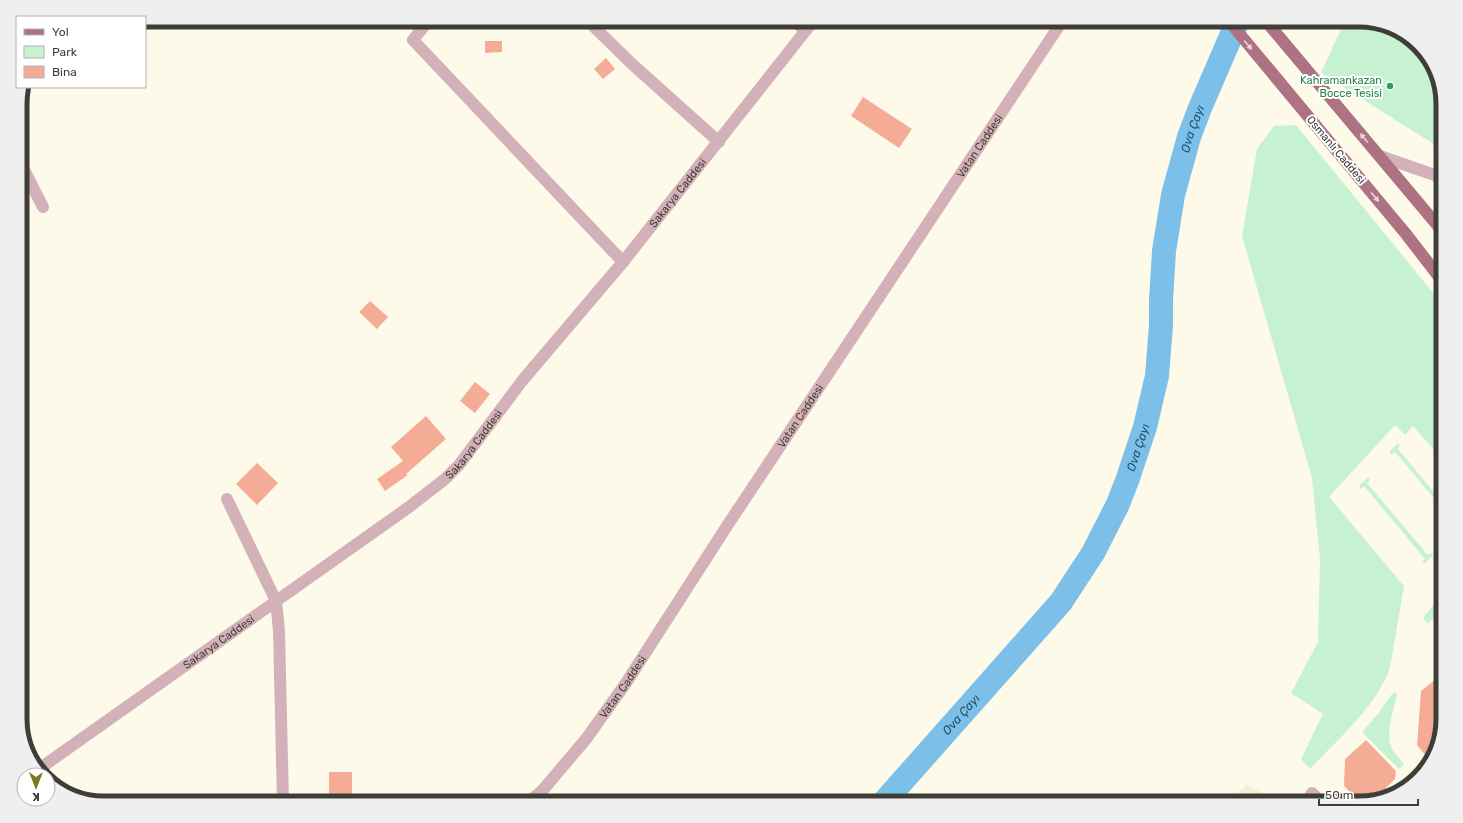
<svg xmlns="http://www.w3.org/2000/svg" width="1463" height="823" font-family="Rubik,sans-serif">
  <rect width="100%" height="100%" fill="#fefaea"/>
  <!-- built -->
  <path fill="#f5efd7" d="M 1246,784 L 1280,803 L 1230,803 Z"/>
  <!-- green -->
  <path fill="#c6f2d2" d="M 1345,20 L 1359,20 L 1401,31 L 1432,62 L 1443,99 L 1443,150 L 1321,73 Z
    M 1296,125 L 1443,305 L 1443,460 L 1413,426 L 1405,435 L 1395,425 L 1329,497 L 1404,586 L 1390,668 C 1375,708 1339,738 1310,769 L 1301,759 L 1323,714 L 1291,693 L 1318,642 L 1320,559 L 1312,478 L 1242,236 L 1257,149 L 1274,126 Z
    M 1398,443 L 1400,446 L 1398,449 L 1443,503 L 1443,509 L 1395,452 L 1392,455 L 1389,452 Z
    M 1368,477 L 1370,480 L 1367,483 L 1428,555 L 1431,553 L 1433,555 L 1424,564 L 1422,562 L 1425,559 L 1364,486 L 1361,489 L 1359,486 Z
    M 1443,595 L 1443,611 L 1427,624 L 1424,619 L 1424,616 Z
    M 1395,692 L 1397,694 C 1394,709 1387,727 1390,743 C 1392,751 1399,758 1404,764 L 1399,769 L 1362,732 L 1377,715 L 1392,694 Z"/>
  <g fill="none" stroke-linecap="round" stroke-linejoin="round">
    <!-- river -->
    <path stroke="#7cc0e9" stroke-width="24" id="s1" d="M 883,803 L 1061,602 L 1093,553 L 1118,504 L 1128,478 L 1145,427 L 1157,376 L 1161,325 L 1161,300 L 1164,251 L 1173,195 L 1189,137 L 1200,108 L 1238,20"/>
  </g>
  <!-- building -->
  <path fill="#f4ac97" d="M 485,41 L 502,41 L 502,52 L 485,53 Z
    M 606,58 L 615,69 L 603,79 L 594,69 Z
    M 863,97 L 912,129 L 899,148 L 851,116 Z
    M 370,301 L 388,317 L 377,329 L 359,312 Z
    M 475,382 L 490,394 L 475,413 L 460,401 Z
    M 426,416 L 446,439 L 406,474 L 408,475 L 385,491 L 377,479 L 403,461 L 391,447 Z
    M 257,463 L 278,483 L 257,505 L 236,484 Z
    M 1436,679 L 1443,687 L 1443,719 L 1431,762 L 1417,745 L 1421,691 Z
    M 1366,740 L 1396,771 L 1395,779 L 1375,799 L 1361,803 L 1344,786 L 1345,759 Z
    M 329,772 L 352,772 L 352,795 L 329,795 Z"/>
  <g fill="none" stroke-linecap="round" stroke-linejoin="round">
    <!-- minor -->
    <g stroke="#d3b1b8" stroke-width="12">
      <path d="M 429,20 L 413,40 L 623,262"/>
      <path d="M 587,20 L 632,64 L 719,142"/>
      <path d="M 794,20 L 805,31"/>
      <path d="M 1380,156 L 1443,178"/>
      <path d="M 20,162 L 43,207"/>
      <path d="M 227,499 L 276,601 L 279,631 L 283,803"/>
      <path id="s2" d="M 39,769 L 409,507 L 445,479 L 459,465 L 522,381 L 623,262 L 814,20"/>
      <path id="s3" d="M 527,803 L 542,791 L 586,739 L 626,683 L 725,529 L 1063,20"/>
      <path d="M 1306,803 L 1312,793 L 1322,803"/>
    </g>
    <!-- major -->
    <path stroke="#ae7382" stroke-width="12" d="M 1228,20 L 1406,234 L 1443,282
      M 1265,20 L 1443,232"/>
  </g>
  <!-- one-way arrows -->
  <defs><path id="oneway-solid" d="M-6-.8H1V-3.2L6.5 0L1 3.2V.8H-6Z"/></defs>
  <g fill="#e7d5da">
    <use href="#oneway-solid" transform="translate(1248 45) rotate(50)"/>
    <use href="#oneway-solid" transform="translate(1364 138) rotate(-130)"/>
    <use href="#oneway-solid" transform="translate(1375 197) rotate(50)"/>
  </g>
  <!-- markers -->
  <circle fill="#2e9e5b" stroke="#fff" stroke-width="1.5" cx="1390" cy="86" r="4"/>
  <g text-anchor="middle" dominant-baseline="central" stroke-width="4" stroke-linejoin="round" paint-order="stroke">
    <!-- leisure labels -->
    <g font-size="11" fill="#27864d" stroke="#fff" text-anchor="end">
      <text x="1382" y="80">Kahramankazan<tspan x="1382" dy="13">Bocce Tesisi</tspan></text>
    </g>
    <!-- street labels -->
    <g font-size="11" fill="#3f3d37" stroke="#fff">
      <text stroke="none"><textPath href="#s3" startOffset="799">Vatan Caddesi</textPath></text>
      <text transform="translate(1336 150) rotate(50)">Osmanlı Caddesi</text>
      <text stroke="none"><textPath href="#s2" startOffset="868">Sakarya Caddesi</textPath></text>
      <text stroke="none"><textPath href="#s3" startOffset="475">Vatan Caddesi</textPath></text>
      <text stroke="none"><textPath href="#s2" startOffset="544">Sakarya Caddesi</textPath></text>
      <text stroke="none"><textPath href="#s2" startOffset="220">Sakarya Caddesi</textPath></text>
      <text stroke="none"><textPath href="#s3" startOffset="151">Vatan Caddesi</textPath></text>
    </g>
    <!-- water labels -->
    <g font-size="12" font-style="italic" fill="#1c516d" stroke="#fff">
      <text stroke="none"><textPath href="#s1" startOffset="767">Ova Çayı</textPath></text>
      <text stroke="none"><textPath href="#s1" startOffset="442">Ova Çayı</textPath></text>
      <text stroke="none"><textPath href="#s1" startOffset="118">Ova Çayı</textPath></text>
    </g>
  </g>
  <!-- crop -->
  <path d="M0 0H1463V823H0ZM104 27H1359A77 77 0 0 1 1436 104V719A77 77 0 0 1 1359 796H104A77 77 0 0 1 27 719V104A77 77 0 0 1 104 27Z" fill="#f0efef" fill-rule="evenodd"/>
  <path fill="none" stroke="#3f3d37" stroke-width="5" d="M104 27H1359A77 77 0 0 1 1436 104V719A77 77 0 0 1 1359 796H104A77 77 0 0 1 27 719V104A77 77 0 0 1 104 27Z"/>
  <!-- legend -->
  <rect x="16" y="16" width="130" height="72" fill="#ffffff" stroke="#b2b1af"/>
  <rect x="24" y="29" width="20" height="6" fill="#ae7382" stroke="#b2b1af"/>
  <text x="52" y="36" font-size="12" fill="#3f3d37">Yol</text>
  <rect x="24" y="46" width="20" height="12" fill="#c6f2d2" stroke="#b2b1af"/>
  <text x="52" y="56" font-size="12" fill="#3f3d37">Park</text>
  <rect x="24" y="66" width="20" height="12" fill="#f4ac97" stroke="#b2b1af"/>
  <text x="52" y="76" font-size="12" fill="#3f3d37">Bina</text>
  <!-- north arrow -->
  <g transform="translate(36 787) rotate(180)"><circle r="19" fill="#ffffff" stroke="#b2b1af"/>
  <path d="M0-3L7 15L0 10L-7 15Z" fill="#7b7a21"/>
  <text y="-6" font-size="11" font-weight="bold" text-anchor="middle" fill="#3f3d37">K</text>
  </g>
  <!-- scale -->
  <path d="M1319 799v6h99v-6" fill="none" stroke="#3f3d37" stroke-width="2"/>
  <text x="1325" y="799" font-size="12" fill="#3f3d37" stroke="#ffffff" stroke-width="3" paint-order="stroke">50 m</text>
</svg>
